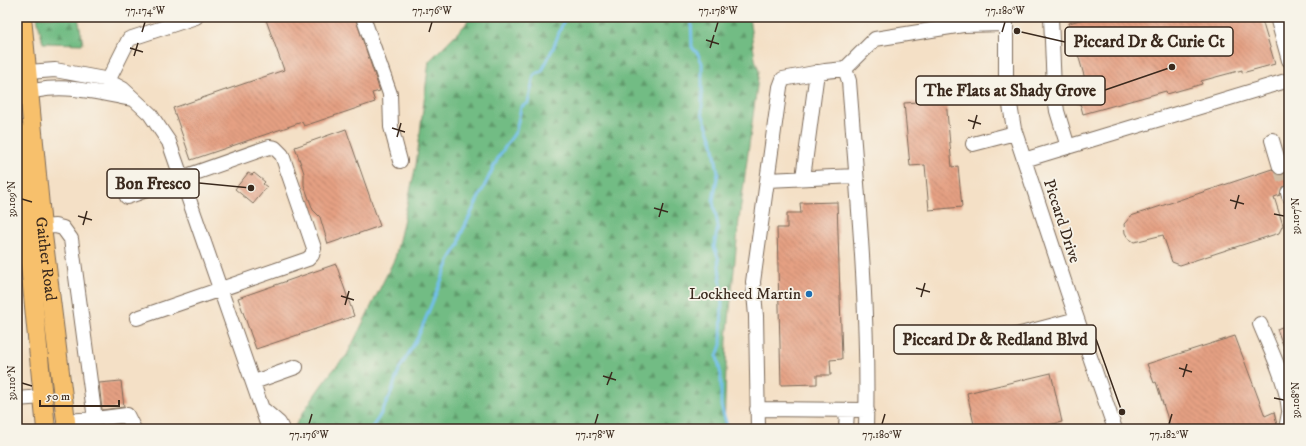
<svg xmlns="http://www.w3.org/2000/svg" width="1306" height="446" font-family="'IM FELL DW Pica',serif">
  <defs>
    <pattern id="forest-firs" width="22" height="20" patternUnits="userSpaceOnUse"><rect width="22" height="20" fill="#72bc84"/><path d="M5 1l3.5 6h-7zM16 11l3.5 6h-7z" fill="#5f996b"/></pattern>
    <pattern id="building-back-hatch" width="6" height="6" patternUnits="userSpaceOnUse"><rect width="6" height="6" fill="#e5a083"/><path d="M-1 5l2 2M0 0l6 6M5-1l2 2" fill="none" stroke="#bb836b"/></pattern>
  </defs>
  <rect width="100%" height="100%" fill="#f7f3e8"/>
  <filter id="ink" filterUnits="userSpaceOnUse"><feTurbulence type="fractalNoise" baseFrequency=".025" numOctaves="2"/><feDisplacementMap in="SourceGraphic" scale="8" xChannelSelector="R" yChannelSelector="G"/><feConvolveMatrix kernelMatrix="1 2 1 2 8 2 1 2 1" color-interpolation-filters="sRGB"/></filter>
  <filter id="wash" filterUnits="userSpaceOnUse"><feTurbulence type="fractalNoise" baseFrequency=".012" numOctaves="4" result="noise"/><feDisplacementMap in="SourceGraphic" scale="16" xChannelSelector="R" yChannelSelector="G"/><feGaussianBlur stdDeviation="0.9" result="paint"/><feColorMatrix in="noise" values="0 0 0 0 0 0 0 0 0 0 0 0 0 0 0 0 0 1.4 0 .05"/><feComposite in="paint" operator="in"/></filter>
  <g filter="url(#wash)">
    <rect width="100%" height="100%" fill="#f4e0c6"/>
    <!-- forest -->
    <path fill="url(#forest-firs)" stroke="#567351" d="M 37,17 L 78,17 L 83,44 L 43,43 Z
      M 469,17 L 749,17 L 755,59 L 759,71 L 739,220 L 727,339 L 724,429 L 295,429 L 295,426 C 310,401 326,376 347,355 L 395,258 L 416,165 L 429,61 L 466,24 Z"/>
    <g fill="none" stroke-linecap="round" stroke-linejoin="round">
      <!-- stream -->
      <path stroke="#72bfec" stroke-width="3" d="M 691,17 L 692,47 L 698,54 L 702,63 L 702,113 L 713,143 L 718,173 L 713,201 L 718,226 L 714,247 L 718,257 L 722,295 L 721,345 L 717,356 L 721,375 L 721,406 L 728,429
        M 371,429 L 379,417 L 390,396 L 399,370 L 418,337 L 451,257 L 459,245 L 461,234 L 499,156 L 516,131 L 521,107 L 528,103 L 534,75 L 542,71 L 554,46 L 565,17"/>
    </g>
    <g id="blocks">
      <!-- building -->
      <path fill="url(#building-back-hatch)" d="M 265,17 L 355,17 L 380,91 L 372,93 L 375,102 L 304,126 L 302,122 L 191,160 L 173,108 L 284,70 Z
        M 1090,17 L 1261,17 L 1275,64 L 1242,73 L 1242,70 L 1201,81 L 1202,84 L 1167,94 L 1166,91 L 1083,114 L 1080,103 L 1077,104 L 1074,93 L 1077,92 L 1074,82 L 1085,79 L 1069,23 Z
        M 946,100 L 952,167 L 958,166 L 962,207 L 929,210 L 925,165 L 910,166 L 904,103 Z
        M 346,129 L 380,226 L 328,244 L 320,217 L 313,210 L 304,185 L 304,173 L 295,147 Z
        M 1289,163 L 1289,185 L 1282,187 L 1280,195 L 1274,197 L 1283,225 L 1279,233 L 1180,265 L 1172,262 L 1163,235 L 1134,242 L 1128,238 L 1125,233 L 1124,224 L 1131,216 L 1272,169 L 1278,175 L 1283,175 L 1288,169 Z
        M 248,173 L 252,175 L 254,173 L 265,182 L 263,184 L 267,187 L 253,204 L 235,189 Z
        M 837,202 L 842,359 L 830,360 L 831,375 L 817,375 L 817,384 L 781,385 L 777,228 L 787,228 L 787,213 L 801,213 L 800,203 Z
        M 336,264 L 354,316 L 256,349 L 238,298 Z
        M 1289,324 L 1289,358 L 1288,358 L 1277,329 Z
        M 1235,336 L 1265,416 L 1274,412 L 1278,429 L 1171,429 L 1156,382 L 1154,383 L 1147,364 Z
        M 1051,373 L 1062,422 L 1031,429 L 975,429 L 967,393 Z
        M 121,381 L 124,407 L 102,410 L 99,383 Z"/>
    </g>
  </g>
  <g filter="url(#ink)">
    <use href="#blocks" fill-opacity="0" stroke="#7c6a59" stroke-width="1"/>
    <g fill="none" stroke-linecap="round" stroke-linejoin="round">
      <!-- minor-tunnel -->
      <path stroke="#cfbca4" stroke-width="14" stroke-dasharray="14 7" stroke-linecap="butt" d="M 1280,167 L 1288,193"/>
      <!-- minor casing -->
      <g stroke="#7c6a59" stroke-width="16">
        <path id="minor" d="M 363,17 L 390,94 L 391,127 L 400,161
          M 1006,17 L 1006,81 L 1014,129 L 1068,293 L 1115,429
          M 1051,17 L 1054,89 L 1057,111 L 1068,147
          M 1277,17 L 1289,60
          M 17,66 L 28,72 L 55,70 L 104,79 L 123,89 L 150,114 L 169,142 L 269,429
          M 845,69 L 875,39 L 963,25 L 1005,24
          M 108,81 L 129,39 L 196,17
          M 17,97 C 53,80 95,92 132,99
          M 1272,140 L 1280,167
          M 973,144 L 1015,133
          M 1024,160 L 1289,80
          M 803,178 L 817,72
          M 767,180 L 856,176
          M 1288,193 L 1289,196
          M 127,197 L 269,147 L 275,148 L 282,155 L 314,248 L 312,255 L 308,259 L 137,318
          M 17,229 L 55,226 L 63,228 L 71,239 L 95,419 L 66,421
          M 1260,324 C 1271,351 1286,380 1289,410
          M 986,343 L 1077,319
          M 254,382 L 296,367
          M 17,399 L 42,397
          M 757,409 L 867,410
          M 264,410 L 279,423 L 282,429
          M 95,419 L 127,415 L 134,429
          M 758,429 L 756,316 L 753,282 L 780,87 L 783,79 L 825,71 L 845,69 L 849,81 C 858,197 869,313 866,429
          M 846,429 L 847,410
          M 1286,429 L 1289,413"/>
      </g>
      <!-- major casing -->
      <g stroke="#7c6a59" stroke-width="20">
        <g id="major">
          <path id="s1" d="M 22,17 L 42,227 L 67,429"/>
          <path d="M 17,132 L 46,429"/>
        </g>
      </g>
      <!-- minor -->
      <use href="#minor" stroke="#fff" stroke-width="14"/>
      <!-- major -->
      <use href="#major" stroke="#f7c06c" stroke-width="18"/>
    </g>
  </g>
  <!-- ticks -->
  <path fill="none" stroke="#3b2a1e" stroke-width="1.5" d="M 142,32 L 145,22M 429,32 L 432,22M 715,32 L 718,22M 1002,32 L 1005,22M 706,40 L 719,44M 130,48 L 143,52M 710,48 L 714,35M 134,56 L 138,43M 968,120 L 981,124M 392,128 L 405,132M 973,129 L 977,115M 397,137 L 401,123M 22,199 L 32,202M 1230,200 L 1244,204M 654,208 L 668,212M 1235,209 L 1239,195M 1274,214 L 1284,216M 78,216 L 92,220M 659,217 L 663,203M 83,225 L 87,211M 916,288 L 930,292M 341,296 L 354,300M 921,297 L 925,283M 345,305 L 349,291M 1179,368 L 1192,372M 603,376 L 616,380M 1183,377 L 1187,364M 22,383 L 32,386M 607,385 L 612,372M 1274,398 L 1284,400M 309,424 L 312,414M 595,424 L 598,414M 882,424 L 885,414M 1169,424 L 1172,414"/>
  <!-- markers -->
  <circle fill="#1f6fb2" stroke="#f7f3e8" stroke-width="1.5" cx="809" cy="294" r="4"/>
  <g text-anchor="middle" dominant-baseline="central" stroke-width="3.5" stroke-linejoin="round" paint-order="stroke">
    <!-- street labels -->
    <g font-size="16" fill="#3b2a1e" stroke="#f7f3e8">
      <text transform="translate(1062 221) rotate(72)">Piccard Drive</text>
      <text stroke="none"><textPath href="#s1" startOffset="243">Gaither Road</textPath></text>
    </g>
    <!-- poi labels -->
    <g font-size="16" fill="#3b2a1e" stroke="#f7f3e8" text-anchor="end">
      <text x="801" y="294">Lockheed Martin</text>
    </g>
  </g>
  <!-- callouts -->
  <path fill="none" stroke="#3b2a1e" stroke-width="1.5" d="M1017 31L1065 42M1172 67L1105 90M251 188L199 183M1122 412L1096 339"/>
  <g fill="#3b2a1e" stroke="#f7f3e8" stroke-width="1.5">
    <circle cx="1017" cy="31" r="4"/>
    <circle cx="1172" cy="67" r="4"/>
    <circle cx="251" cy="188" r="4"/>
    <circle cx="1122" cy="412" r="4"/>
  </g>
  <g fill="#f7f3e8" stroke="#3b2a1e" stroke-width="1.5">
    <rect x="1065" y="27" width="168" height="29" rx="4"/>
    <rect x="916" y="76" width="189" height="29" rx="4"/>
    <rect x="107" y="169" width="92" height="29" rx="4"/>
    <rect x="894" y="325" width="202" height="29" rx="4"/>
  </g>
  <g font-size="17" text-anchor="middle" font-weight="bold" fill="#3b2a1e">
    <text x="1149" y="47">Piccard Dr &amp; Curie Ct</text>
    <text x="1010" y="96">The Flats at Shady Grove</text>
    <text x="153" y="189">Bon Fresco</text>
    <text x="995" y="345">Piccard Dr &amp; Redland Blvd</text>
  </g>
  <!-- margin -->
  <rect width="1306" height="446" fill="none" stroke="#f7f3e8" stroke-width="44"/>
  <!-- scale -->
  <path d="M40 400v6h79v-6" fill="none" stroke="#3b2a1e" stroke-width="2"/>
  <text x="46" y="400" font-size="12" fill="#3b2a1e" stroke="#f7f3e8" stroke-width="3" paint-order="stroke">50 m</text>
  <rect x="22" y="22" width="1262" height="402" fill="none" stroke="#3b2a1e" stroke-width="1.5"/>
  <g font-size="10" text-anchor="middle" fill="#3b2a1e">
    <text x="145" y="14">77.174°W</text>
    <text x="432" y="14">77.176°W</text>
    <text x="718" y="14">77.178°W</text>
    <text x="1005" y="14">77.180°W</text>
    <text transform="translate(11 199) rotate(-90)" y="4">39.109°N</text>
    <text transform="translate(1295 216) rotate(-90)" y="4">39.107°N</text>
    <text transform="translate(11 383) rotate(-90)" y="4">39.110°N</text>
    <text transform="translate(1295 400) rotate(-90)" y="4">39.108°N</text>
    <text x="309" y="438">77.176°W</text>
    <text x="595" y="438">77.178°W</text>
    <text x="882" y="438">77.180°W</text>
    <text x="1169" y="438">77.182°W</text>
  </g>
</svg>
